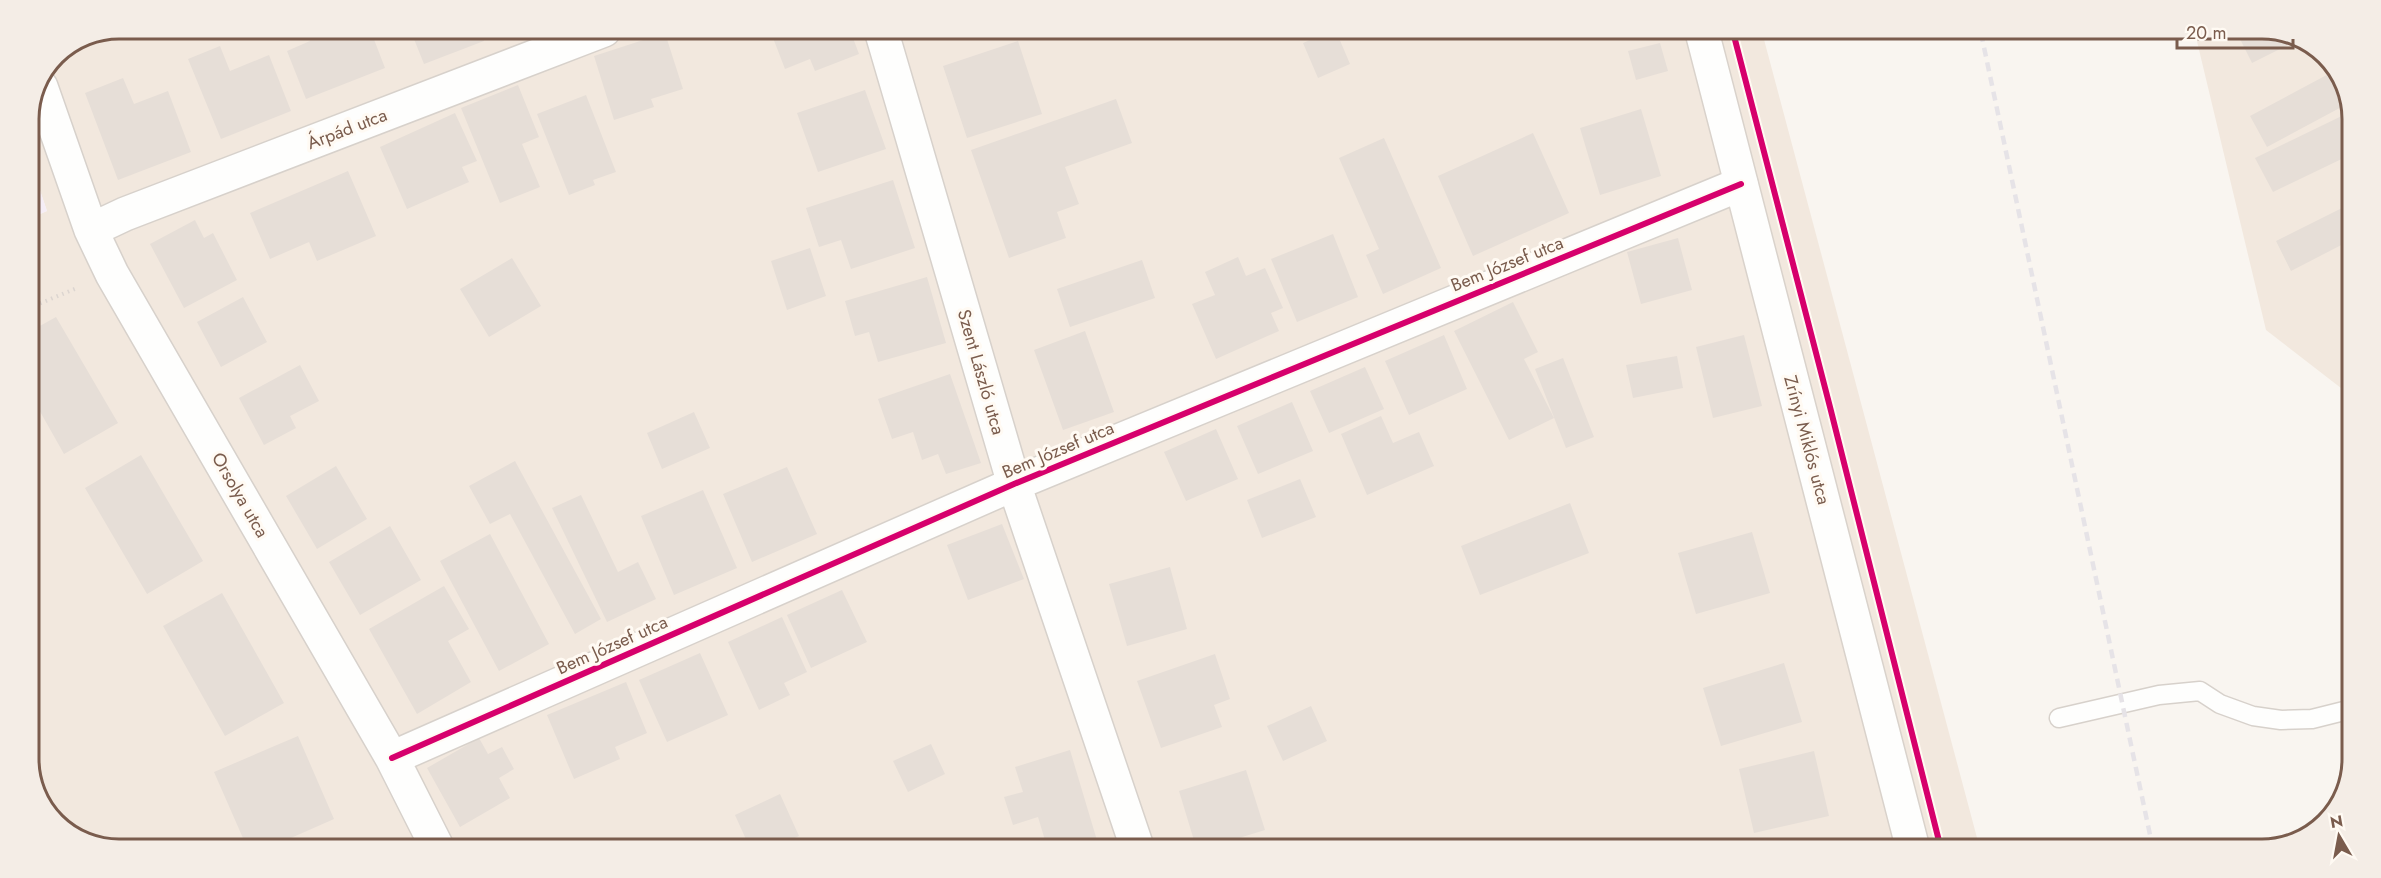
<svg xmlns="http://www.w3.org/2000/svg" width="2381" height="878" font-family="Jost,sans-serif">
  <rect width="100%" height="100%" fill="#f9f5f0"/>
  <!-- residential -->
  <path fill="#f2e8de" d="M 119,29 L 1762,32 L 1980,849 L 90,845 L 47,814 L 29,765 L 29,219 L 47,211 L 29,158 L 29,113 L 55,55 Z
    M 2195,33 L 2291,33 L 2334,64 L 2352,113 L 2350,395 L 2266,330 Z"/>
  <!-- education -->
  <path fill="#f6eef6" d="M 29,158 L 47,211 L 29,219 Z"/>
  <!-- building -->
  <path fill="#e6ded7" d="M 306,29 L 370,29 L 385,68 L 306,99 L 287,51 L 310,41 Z
    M 410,29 L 480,29 L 484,41 L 424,64 Z
    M 770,30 L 850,30 L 859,54 L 815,71 L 810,59 L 785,69 Z
    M 1331,31 L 1336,31 L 1350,64 L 1318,78 L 1303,43 Z
    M 665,33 L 683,89 L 651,99 L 654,107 L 614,120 L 594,56 Z
    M 2237,33 L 2291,33 L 2298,40 L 2252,63 Z
    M 1018,41 L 1042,114 L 967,138 L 943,66 Z
    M 1660,43 L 1668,71 L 1636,80 L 1628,51 Z
    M 220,46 L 230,71 L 269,55 L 291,111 L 221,139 L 188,59 Z
    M 2336,70 L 2349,103 L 2267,147 L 2250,116 Z
    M 123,78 L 134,104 L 168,91 L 191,152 L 118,180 L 85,93 Z
    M 518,85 L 539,137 L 522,144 L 540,187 L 500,203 L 461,108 Z
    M 865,90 L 886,149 L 818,172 L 797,113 Z
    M 586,95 L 616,172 L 593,180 L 595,185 L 569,195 L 537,114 Z
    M 1116,99 L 1132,143 L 1065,167 L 1079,204 L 1057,212 L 1066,238 L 1009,258 L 971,150 Z
    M 1641,109 L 1661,176 L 1600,195 L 1580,128 Z
    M 2352,111 L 2352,154 L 2273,192 L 2255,158 Z
    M 455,113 L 477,161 L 462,167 L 469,182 L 407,209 L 380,147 Z
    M 1533,133 L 1569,213 L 1473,256 L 1438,176 Z
    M 1384,138 L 1441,268 L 1383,294 L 1366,255 L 1379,249 L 1339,158 Z
    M 348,171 L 376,236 L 317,261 L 309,242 L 270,259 L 250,213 Z
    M 893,180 L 915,248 L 851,269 L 841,240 L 819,247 L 806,208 Z
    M 2352,203 L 2351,240 L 2291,271 L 2276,241 Z
    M 195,220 L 204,238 L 213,233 L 237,280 L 184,308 L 150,244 Z
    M 1333,234 L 1358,297 L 1297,322 L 1271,259 Z
    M 1678,238 L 1692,290 L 1641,304 L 1627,252 Z
    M 810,248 L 826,296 L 787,310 L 771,261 Z
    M 1238,257 L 1246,276 L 1265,268 L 1283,308 L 1271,313 L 1279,331 L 1216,359 L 1192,304 L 1215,295 L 1205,272 Z
    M 512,258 L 541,306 L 489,337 L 460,289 Z
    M 1142,260 L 1155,298 L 1070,327 L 1057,289 Z
    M 927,277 L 946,343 L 878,362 L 869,332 L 855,336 L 845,301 Z
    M 243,297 L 267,342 L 221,367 L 197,322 Z
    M 1513,302 L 1538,352 L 1524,359 L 1554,418 L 1509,440 L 1454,331 Z
    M 56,317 L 118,423 L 64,454 L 29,392 L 29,332 Z
    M 1085,331 L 1114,412 L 1063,430 L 1034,350 Z
    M 1444,335 L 1467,389 L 1409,415 L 1385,361 Z
    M 1744,335 L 1762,406 L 1713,418 L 1696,347 Z
    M 1677,356 L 1683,388 L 1633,398 L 1626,365 Z
    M 1563,358 L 1594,437 L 1566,448 L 1535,369 Z
    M 300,365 L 319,401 L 290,416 L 296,428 L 264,445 L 239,398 Z
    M 1365,367 L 1384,409 L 1329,433 L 1310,391 Z
    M 950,374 L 981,463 L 946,474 L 938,454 L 922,460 L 913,432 L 892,439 L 878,399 Z
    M 1292,402 L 1313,451 L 1258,474 L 1237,426 Z
    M 694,412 L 710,448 L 662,469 L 647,433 Z
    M 1381,416 L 1393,443 L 1419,432 L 1434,466 L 1367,495 L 1341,434 Z
    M 1216,429 L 1238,479 L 1186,501 L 1164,452 Z
    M 141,455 L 203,561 L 147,594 L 85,488 Z
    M 515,461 L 601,619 L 575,634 L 510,514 L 490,524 L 469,486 Z
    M 336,466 L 367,519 L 317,549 L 286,496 Z
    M 787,467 L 817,534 L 752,562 L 723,494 Z
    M 1300,479 L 1316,517 L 1262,538 L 1247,500 Z
    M 703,490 L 737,568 L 674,595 L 641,516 Z
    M 581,495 L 618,572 L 638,562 L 656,599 L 607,622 L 552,508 Z
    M 1570,503 L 1589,553 L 1480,595 L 1461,546 Z
    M 1002,524 L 1024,579 L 968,600 L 947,545 Z
    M 390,526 L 421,580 L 360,615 L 329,562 Z
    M 1752,532 L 1770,593 L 1696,614 L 1678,553 Z
    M 490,534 L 549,644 L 499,671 L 440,561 Z
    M 1170,567 L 1187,629 L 1127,646 L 1109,584 Z
    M 444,586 L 469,629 L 448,641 L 471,682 L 417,714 L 369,629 Z
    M 842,590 L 867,642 L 811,668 L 787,615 Z
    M 222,593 L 284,703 L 225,736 L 163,626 Z
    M 782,617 L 807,672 L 784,683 L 790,695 L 759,710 L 728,642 Z
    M 700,653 L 728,715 L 667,742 L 639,680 Z
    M 1215,654 L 1230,699 L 1214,705 L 1222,727 L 1161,748 L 1137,681 Z
    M 1784,663 L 1802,722 L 1721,746 L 1703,688 Z
    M 626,682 L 647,733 L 615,747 L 620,759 L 574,779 L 547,715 Z
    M 1311,706 L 1327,741 L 1283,761 L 1267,726 Z
    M 298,736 L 334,819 L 275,845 L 246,845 L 214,772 Z
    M 479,738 L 488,754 L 502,747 L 514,769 L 499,778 L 510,798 L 460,827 L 427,768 Z
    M 931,744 L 945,774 L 908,792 L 893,761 Z
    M 1070,750 L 1090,817 L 1099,847 L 1047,847 L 1038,817 L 1013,825 L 1004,797 L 1023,792 L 1015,767 Z
    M 1814,751 L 1829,816 L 1754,833 L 1739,769 Z
    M 1246,770 L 1265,830 L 1210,847 L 1196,847 L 1179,791 Z
    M 780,794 L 799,836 L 777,846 L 749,846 L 735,815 Z"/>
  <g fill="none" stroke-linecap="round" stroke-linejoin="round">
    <!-- lane casing -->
    <g stroke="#d7d1cb" stroke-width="21">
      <path id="lane" d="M 2059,718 L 2159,695 L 2200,691 L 2220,704 L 2253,716 L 2281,720 L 2312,719 L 2348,710"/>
    </g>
    <!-- street casing -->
    <g stroke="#d7d1cb" stroke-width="36">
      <path id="street" d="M 881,30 L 1014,484 L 1137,847
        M 41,87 L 91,230 L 112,274 L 392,758 L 436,845
        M 91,230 L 125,214 L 604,30
        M 392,758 L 1014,484 L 1741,184"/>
    </g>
    <!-- secondary casing -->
    <g stroke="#d9d2cb" stroke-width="36">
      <path id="secondary" d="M 1702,32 L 1913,849"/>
    </g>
    <!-- path -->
    <path stroke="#dcd5d0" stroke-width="4" stroke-dasharray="1.5 4.5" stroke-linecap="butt" d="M 29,308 L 77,288"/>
    <!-- lane -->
    <use href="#lane" stroke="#fefefd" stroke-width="18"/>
    <!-- street -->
    <use href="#street" stroke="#fefefd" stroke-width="33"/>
    <!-- secondary -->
    <use href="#secondary" stroke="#fefefd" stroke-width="33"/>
    <!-- rail -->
    <path stroke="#e6e3e7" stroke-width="4.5" stroke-dasharray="9 6" stroke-linecap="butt" d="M 1981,33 L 2153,849"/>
    <!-- cycleway casing -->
    <g stroke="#fffaf3" stroke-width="10">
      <path id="cycleway" d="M 1733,32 L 1830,407 L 1941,849
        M 392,758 L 1014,484 L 1741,184"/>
    </g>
    <!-- cycleway -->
    <use href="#cycleway" stroke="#d6006c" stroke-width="6"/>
  </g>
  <g text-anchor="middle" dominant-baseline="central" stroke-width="6" stroke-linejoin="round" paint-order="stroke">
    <!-- street labels -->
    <g font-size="18" fill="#7a5c4d" stroke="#fffaf3">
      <text transform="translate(347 129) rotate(-21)">Árpád utca</text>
      <text transform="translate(1507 264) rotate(-22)">Bem József utca</text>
      <text transform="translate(981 372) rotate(74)">Szent László utca</text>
      <text transform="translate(1807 440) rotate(75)">Zrínyi Miklós utca</text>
      <text transform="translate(1058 450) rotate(-23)">Bem József utca</text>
      <text transform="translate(240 495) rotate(60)">Orsolya utca</text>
      <text transform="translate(612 645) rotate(-24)">Bem József utca</text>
    </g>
  </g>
  <!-- crop -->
  <path d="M0 0H2381V878H0ZM119 39H2262A80 80 0 0 1 2342 119V759A80 80 0 0 1 2262 839H119A80 80 0 0 1 39 759V119A80 80 0 0 1 119 39Z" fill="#f4ede6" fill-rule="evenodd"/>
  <path fill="none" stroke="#7a5c4d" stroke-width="3" d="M119 39H2262A80 80 0 0 1 2342 119V759A80 80 0 0 1 2262 839H119A80 80 0 0 1 39 759V119A80 80 0 0 1 119 39Z"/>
  <!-- north arrow -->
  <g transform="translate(2339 836) rotate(350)" stroke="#fffaf3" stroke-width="4.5" paint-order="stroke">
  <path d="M0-4.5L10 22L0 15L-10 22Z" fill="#7a5c4d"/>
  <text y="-9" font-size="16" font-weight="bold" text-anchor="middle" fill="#7a5c4d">N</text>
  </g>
  <!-- scale -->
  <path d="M2177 39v9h116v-9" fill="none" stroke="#7a5c4d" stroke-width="3"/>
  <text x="2186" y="39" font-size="18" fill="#7a5c4d" stroke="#fffaf3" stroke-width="4.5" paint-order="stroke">20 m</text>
</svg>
